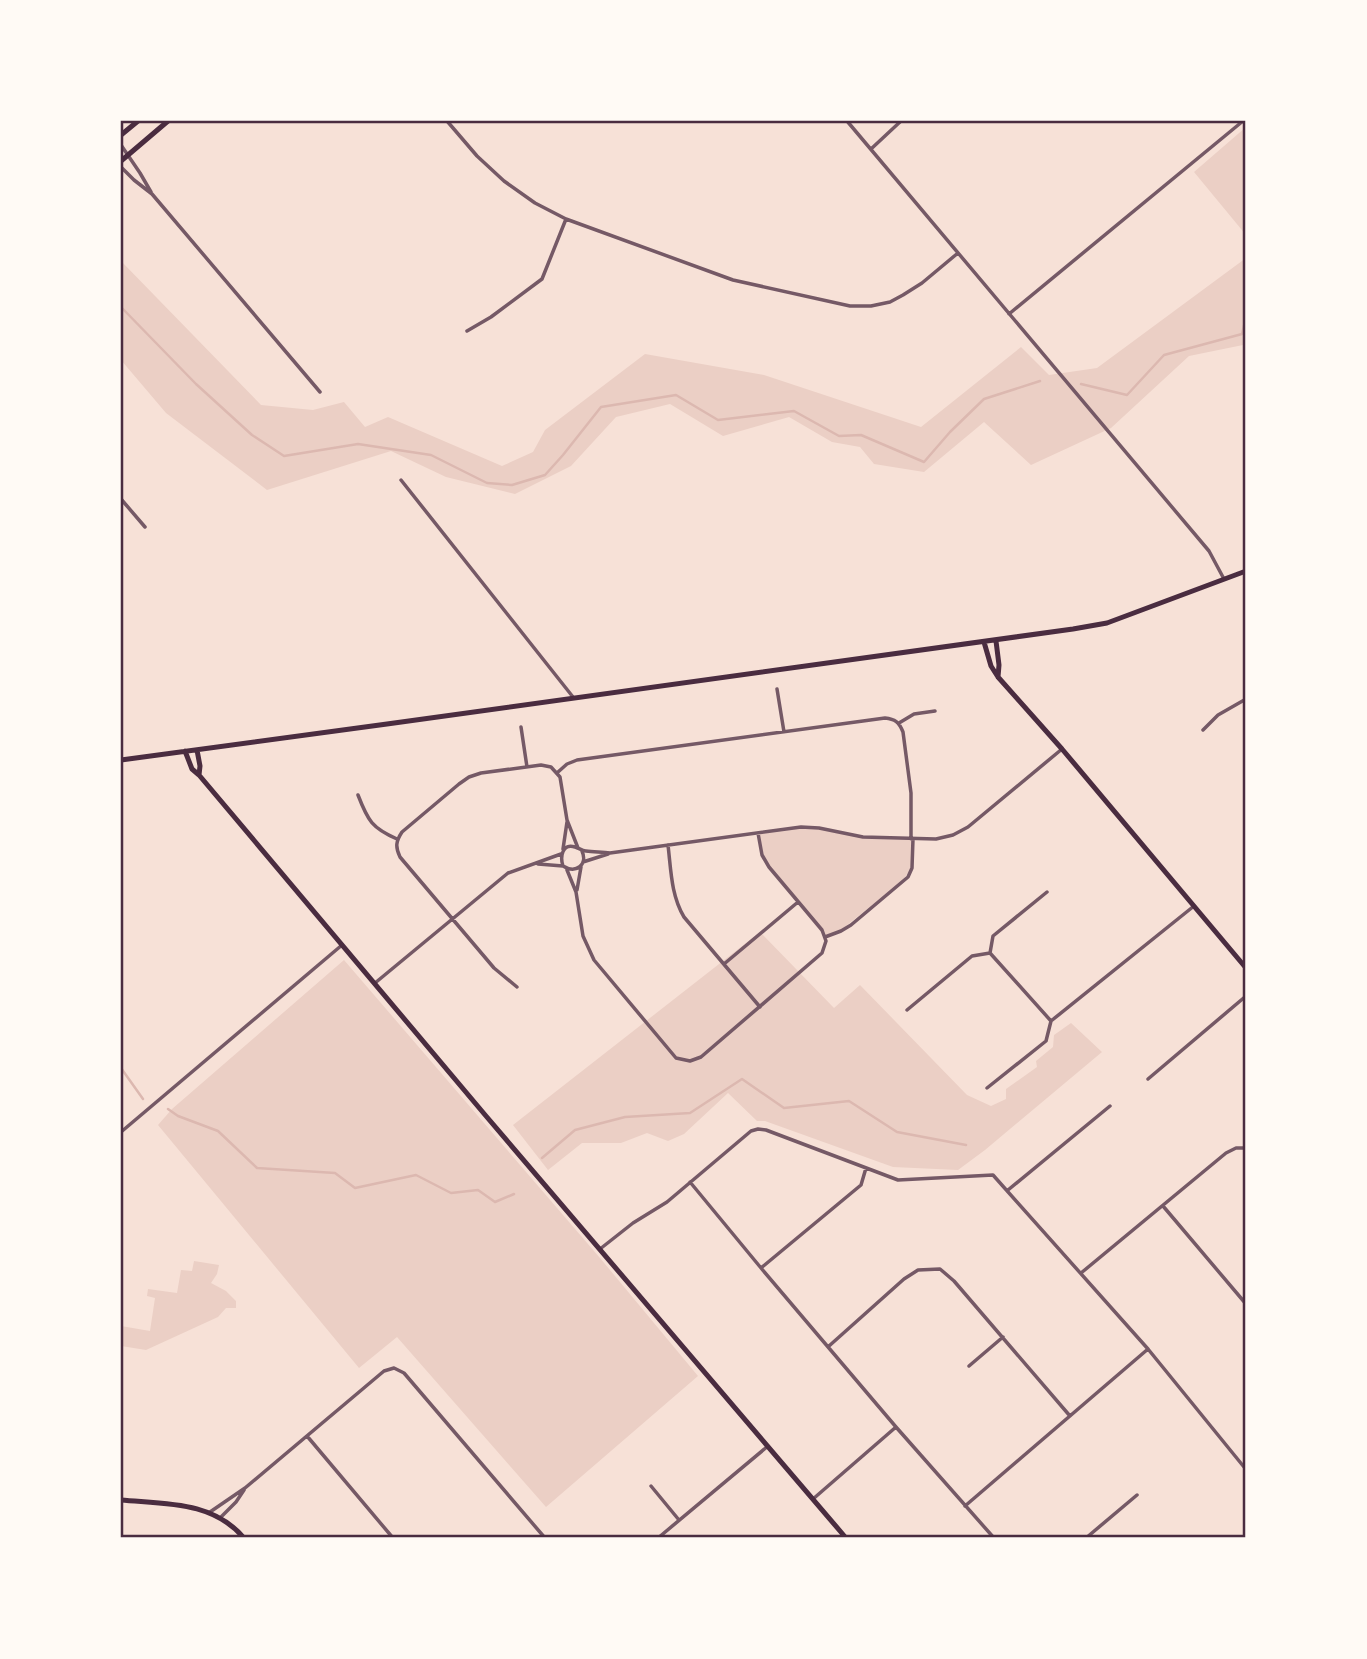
<svg xmlns="http://www.w3.org/2000/svg" width="1367" height="1659" font-family="Poppins,sans-serif">
  <rect width="100%" height="100%" fill="#f7e1d7"/>
  <!-- green -->
  <path fill="#ebcfc5" d="M 1246,127 L 1246,235 L 1194,172 Z
    M 1246,258 L 1246,348 L 1243,345 L 1189,356 L 1111,428 L 1031,465 L 984,422 L 924,472 L 874,464 L 860,447 L 832,442 L 789,417 L 723,436 L 670,404 L 616,417 L 571,466 L 515,494 L 446,477 L 391,451 L 267,490 L 166,413 L 121,360 L 121,261 L 261,405 L 313,410 L 344,402 L 365,427 L 388,417 L 502,466 L 533,452 L 545,430 L 645,354 L 764,375 L 921,427 L 1021,347 L 1049,375 L 1097,368 Z
    M 813,827 L 853,835 L 913,839 L 912,868 L 900,883 L 837,933 L 825,937 L 779,880 L 762,855 L 758,833 Z
    M 760,932 L 834,1008 L 860,985 L 967,1095 L 991,1106 L 1006,1099 L 1006,1089 L 1037,1067 L 1036,1061 L 1053,1047 L 1054,1035 L 1071,1023 L 1102,1052 L 985,1150 L 958,1170 L 893,1167 L 765,1121 L 757,1121 L 728,1093 L 684,1134 L 668,1141 L 647,1133 L 621,1143 L 582,1143 L 548,1170 L 513,1125 Z
    M 344,960 L 600,1258 L 698,1376 L 546,1507 L 397,1337 L 359,1368 L 158,1125 L 172,1109 Z
    M 194,1261 L 219,1265 L 217,1274 L 211,1283 L 226,1291 L 236,1301 L 236,1308 L 226,1308 L 218,1317 L 146,1350 L 121,1346 L 121,1326 L 150,1331 L 155,1298 L 147,1296 L 148,1289 L 177,1293 L 181,1270 L 192,1271 Z"/>
  <g fill="none" stroke-linecap="round" stroke-linejoin="round">
    <!-- stream -->
    <path stroke="#dcb8b0" stroke-width="2.5" d="M 121,307 L 196,384 L 252,435 L 284,456 L 358,444 L 431,455 L 487,483 L 512,485 L 545,475 L 563,455 L 601,407 L 676,395 L 718,420 L 794,411 L 839,436 L 861,435 L 924,462 L 950,432 L 984,399 L 1040,381
      M 1081,384 L 1127,395 L 1164,355 L 1242,334 L 1246,317
      M 121,1068 L 143,1099
      M 168,1109 L 178,1116 L 218,1131 L 257,1168 L 335,1173 L 355,1188 L 416,1175 L 451,1193 L 478,1190 L 495,1202 L 514,1194
      M 542,1158 L 575,1130 L 625,1117 L 690,1113 L 742,1079 L 784,1108 L 849,1101 L 897,1132 L 966,1145"/>
    <!-- minor -->
    <path stroke="#755966" stroke-width="3.5" d="M 447,121 L 477,156 L 504,181 L 535,203 L 566,219 L 733,280 L 850,306 L 871,306 L 890,302 L 903,295 L 922,283 L 958,253
      M 847,121 L 1209,551 L 1224,579
      M 121,145 L 140,173 L 151,192
      M 871,149 L 901,121
      M 121,167 L 134,180 L 152,194 L 320,392
      M 1009,314 L 1243,121
      M 467,331 L 491,317 L 542,279 L 566,219
      M 401,480 L 573,697
      M 121,499 L 145,527
      M 777,689 L 784,732
      M 899,723 L 914,714 L 935,711
      M 521,727 L 527,767
      M 1203,730 L 1218,715 L 1246,699
      M 558,772 L 567,764 L 577,760 L 885,718 C 895,719 899,722 903,732 L 911,793 L 911,839
      M 358,795 C 368,821 372,828 397,839
      M 668,845 C 671,870 671,895 684,917 L 760,1007
      M 563,849 L 567,822
      M 582,851 C 588,865 576,874 563,866 C 560,857 562,843 575,847 C 579,848 582,851 586,851 C 594,852 602,852 610,853 L 801,827 L 819,828 L 863,837 L 936,839 L 953,835 L 968,827 L 1062,749
      M 583,862 L 608,854
      M 538,864 L 563,866
      M 567,870 L 576,892 L 583,936 L 594,960 L 676,1058 L 690,1061 L 701,1057 L 822,953 L 826,941 L 822,930 L 769,867 L 762,855 L 758,833
      M 577,890 L 581,867
      M 825,937 L 841,931 L 851,925 L 908,877 L 912,868 L 913,839
      M 990,953 L 993,936 L 1047,892
      M 724,964 L 798,902
      M 375,983 L 508,873 L 561,854
      M 517,987 L 494,968 L 400,857 C 395,847 396,841 402,832 L 459,784 L 469,777 L 481,773 L 541,765 L 551,767 L 560,777 L 567,820 L 578,848
      M 907,1010 L 972,956 L 990,953 L 1051,1021 L 1194,906
      M 1148,1079 L 1246,996
      M 987,1088 L 1046,1041 L 1051,1021
      M 121,1132 L 342,945
      M 690,1182 L 761,1268 L 896,1427 L 994,1538
      M 1008,1190 L 1110,1106
      M 1163,1206 L 1246,1304
      M 600,1249 L 633,1223 L 667,1202 L 751,1131 L 758,1129 L 766,1130 L 898,1180 L 993,1175 L 1148,1349 L 1244,1467 L 1246,1468
      M 761,1268 L 861,1185 L 866,1168
      M 1081,1273 L 1226,1153 L 1236,1148 L 1246,1148
      M 829,1346 L 904,1279 L 918,1270 L 940,1269 L 954,1281 L 1070,1416
      M 969,1366 L 1003,1337
      M 307,1436 L 393,1538
      M 651,1486 L 679,1520
      M 813,1499 L 896,1427
      M 965,1506 L 1148,1349
      M 210,1512 L 245,1488 L 384,1371 L 394,1368 L 404,1373 L 545,1538
      M 221,1517 L 236,1502 L 244,1490
      M 658,1538 L 768,1446
      M 1086,1538 L 1137,1495"/>
    <!-- secondary -->
    <path stroke="#4a2c40" stroke-width="5" d="M 996,641 L 999,665 L 998,677
      M 984,642 L 991,666 L 998,677 L 1062,749 L 1246,968
      M 197,750 L 200,766 L 199,775
      M 185,751 L 192,769 L 199,775 L 486,1116 L 846,1538
      M 121,760 L 387,724 L 1073,629 L 1107,623 L 1246,571
      M 121,1500 C 165,1504 213,1501 244,1538"/>
    <!-- primary -->
    <path stroke="#4a2c40" stroke-width="5" d="M 121,135 L 138,121
      M 121,161 L 168,121"/>
  </g>
  <!-- border -->
  <rect width="1367" height="1659" fill="none" stroke="#fffaf5" stroke-width="245"/>
  <rect x="122" y="122" width="1122" height="1414" fill="none" stroke="#4a2c40" stroke-width="2.5"/>
</svg>
